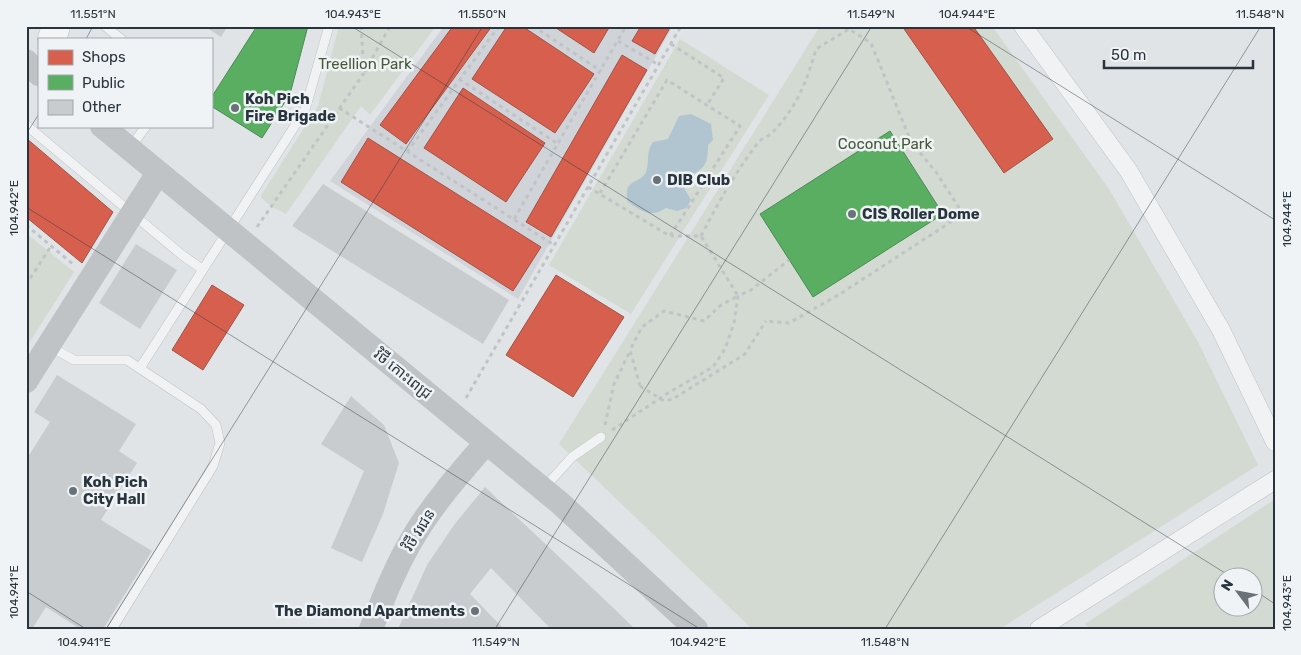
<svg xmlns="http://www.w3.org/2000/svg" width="1301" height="655" font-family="Rubik,'Noto Sans Khmer',sans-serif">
  <rect width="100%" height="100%" fill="#e1e4e6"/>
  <!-- built -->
  <path fill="#d0d4d9" d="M 444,26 L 673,26 L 518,299 L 330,181 Z"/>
  <!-- green -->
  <path fill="#d3dad2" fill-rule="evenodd" d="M 339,26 L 436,26 L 370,115 L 361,106 L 286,214 L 272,207 L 260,197 L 318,106 Z
    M 820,26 L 992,26 L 1109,189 L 1197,340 L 1258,465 L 1000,629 L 752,629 L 559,444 Z
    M 680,39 L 769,95 L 631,314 L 549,265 Z
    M 26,233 L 74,272 L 26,348 Z
    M 1275,499 L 1275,629 L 1090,629 L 1085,624 ZM 1224,578 L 1254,578 L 1254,608 L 1224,608 Z"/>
  <!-- water -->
  <path fill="#b1c5d0" d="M 691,114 L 711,124 L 713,140 L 708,145 C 708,167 704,168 686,178 L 683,186 L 691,200 L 686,208 L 677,211 L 666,208 C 651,218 643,212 628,202 C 622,178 641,184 646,172 C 650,162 645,154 653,142 L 668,139 L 679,116 Z"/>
  <!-- shops -->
  <path fill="#d6604d" stroke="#a25348" d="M 453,26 L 492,26 L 406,144 L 380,125 Z
    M 507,26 L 522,26 L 594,74 L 555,133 L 472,79 Z
    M 553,26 L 610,26 L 594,53 Z
    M 641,26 L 671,26 L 655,54 L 632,41 Z
    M 902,26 L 973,26 L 1053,139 L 1004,173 Z
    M 622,55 L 647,70 L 551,237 L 526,222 Z
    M 463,88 L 545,143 L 506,202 L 424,148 Z
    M 26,138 L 113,212 L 82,263 L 26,217 Z
    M 368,138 L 541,247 L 513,291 L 341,182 Z
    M 556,275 L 624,317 L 573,397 L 506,355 Z
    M 212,285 L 244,305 L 203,370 L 172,350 Z"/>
  <!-- public -->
  <path fill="#5aae61" stroke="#4b8a56" d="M 257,26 L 308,26 L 290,94 L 262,138 L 211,106 L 211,98 Z
    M 890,131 L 943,214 L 813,297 L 760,214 Z"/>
  <!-- building -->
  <path fill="#c9ccce" d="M 204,26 L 228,26 L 221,37 Z
    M 323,184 L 509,300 L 483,344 L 292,226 Z
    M 136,244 L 177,270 L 140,329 L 99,303 Z
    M 57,375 L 136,424 L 119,451 L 137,463 L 101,520 L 152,551 L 103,629 L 80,629 L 46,607 L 32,629 L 26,629 L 26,460 L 50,422 L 34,412 Z
    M 351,396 L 384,425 L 399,463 L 383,514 L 362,562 L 331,548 L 364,471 L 321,444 Z
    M 485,487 L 604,599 L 635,629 L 551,629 L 491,568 L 470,594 L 504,629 L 398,629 L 427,565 L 454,525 Z"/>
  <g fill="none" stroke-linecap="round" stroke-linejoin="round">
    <!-- lane casing -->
    <g stroke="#bfc2c4" stroke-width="10">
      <path id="lane" d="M 105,26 L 121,39
        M 26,125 L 182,255 L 202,269
        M 130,148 L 146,126
        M 49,346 L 74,360 L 127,360 L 201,409 L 216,425 L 220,443 L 213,466 L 112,629
        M 140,368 L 305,110 L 329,26
        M 544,488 L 572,457 L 601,437"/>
    </g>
    <!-- street casing -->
    <g stroke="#bfc2c4" stroke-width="19">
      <path id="street" d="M 1023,26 L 1128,170 L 1221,330 L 1275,442
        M 1039,629 L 1275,480"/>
    </g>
    <!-- primary casing -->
    <g stroke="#bec1c3" stroke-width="29">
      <path id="primary" d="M 52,39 L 56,26"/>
    </g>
    <!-- path -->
    <path stroke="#c1c4c6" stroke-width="3" stroke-dasharray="4 4" stroke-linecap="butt" d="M 361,26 L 364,73 L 390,26
      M 533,26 L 601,71
      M 618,41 L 659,65
      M 671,44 L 724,78 L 707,105
      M 459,79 L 558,144
      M 339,108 L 554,245
      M 407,152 L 499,26
      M 588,187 L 670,236 L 740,126 L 667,80 L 600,193
      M 514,219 L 626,26
      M 26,225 L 74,265
      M 257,227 L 364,73
      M 701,236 C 718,203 735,173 757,144 C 761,138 768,137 772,133 C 796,108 807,82 816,49 L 849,29 L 871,43 L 911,142 L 936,172 L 963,214 L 840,294 L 789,323 L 766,321
      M 26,285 L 51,246
      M 640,386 L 630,350 L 642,327 L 664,311 L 704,321 L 721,305 L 738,296 L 701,236 L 671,236
      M 466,398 L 681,26
      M 605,425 L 614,384 L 630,351
      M 612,430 L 668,393 L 713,367 L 725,349 L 734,323 L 738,296 L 751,290 L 789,260"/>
    <!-- lane -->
    <use href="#lane" stroke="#f0f2f3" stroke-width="9"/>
    <!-- street -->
    <use href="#street" stroke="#f0f2f3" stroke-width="18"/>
    <!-- secondary -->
    <path stroke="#bfc3c5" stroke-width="24" d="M 26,61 L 39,74
      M 102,126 L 560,503 L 696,629
      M 26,381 L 158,173
      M 371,629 C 384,596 398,561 417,531 C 437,499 462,471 486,443"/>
    <!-- primary -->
    <use href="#primary" stroke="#f5f5f6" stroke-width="28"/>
    <!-- path-bridge -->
    <path stroke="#c1c4c6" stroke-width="3" stroke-dasharray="4 4" stroke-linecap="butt" d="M 640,386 L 664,401 L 673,399 L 745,354 L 766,321"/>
  </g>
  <!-- ticks -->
  <path fill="none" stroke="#29353e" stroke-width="1" stroke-opacity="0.45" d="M 351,26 L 1233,578M 965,26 L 1275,220M 86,39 L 93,26M 26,134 L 39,114M 26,207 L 700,629M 1254,590 L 1275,604M 26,591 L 86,629M 106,629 L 483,26M 495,629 L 872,26M 885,629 L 1261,26M 1274,629 L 1275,627"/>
  <!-- markers -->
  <g fill="#697279" stroke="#eff3f5" stroke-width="2">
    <circle cx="235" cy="108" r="5"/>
    <circle cx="657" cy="180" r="5"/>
    <circle cx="852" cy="214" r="5"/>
    <circle cx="73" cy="491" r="5"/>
    <circle cx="475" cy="611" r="5"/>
  </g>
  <g text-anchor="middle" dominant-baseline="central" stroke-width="5" stroke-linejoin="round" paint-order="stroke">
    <!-- park labels -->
    <g font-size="15" fill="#445937" stroke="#eff3f5">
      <text x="365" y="64">Treellion Park</text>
      <text x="885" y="144">Coconut Park</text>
    </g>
    <!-- poi labels -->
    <g font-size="15" font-weight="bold" fill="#29353e" stroke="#eff3f5" text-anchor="start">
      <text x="245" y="99">Koh Pich<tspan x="245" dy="17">Fire Brigade</tspan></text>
      <text x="667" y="180">DIB Club</text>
      <text x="862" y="214">CIS Roller Dome</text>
      <text x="83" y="482">Koh Pich<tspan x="83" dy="17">City Hall</tspan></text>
      <text x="465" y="611" text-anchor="end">The Diamond Apartments</text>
    </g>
    <!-- street labels -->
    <g font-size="15" fill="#29353e" stroke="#eff3f5">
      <text transform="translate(403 374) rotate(39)">វិថី កោះពេជ្រ</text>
      <text transform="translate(419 530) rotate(-58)">វិថី វរជន</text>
    </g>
  </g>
  <!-- border -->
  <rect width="1301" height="655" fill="none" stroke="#eff3f5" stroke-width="55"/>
  <!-- legend -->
  <rect x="38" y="38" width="175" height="90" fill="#eff3f5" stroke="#a0a7ac"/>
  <rect x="48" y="50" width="25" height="15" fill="#d6604d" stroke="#a0a7ac"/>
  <text x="82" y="62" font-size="15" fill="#29353e">Shops</text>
  <rect x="48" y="75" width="25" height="15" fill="#5aae61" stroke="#a0a7ac"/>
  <text x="82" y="88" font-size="15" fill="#29353e">Public</text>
  <rect x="48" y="100" width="25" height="15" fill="#c9ccce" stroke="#a0a7ac"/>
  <text x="82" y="112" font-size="15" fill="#29353e">Other</text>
  <!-- north arrow -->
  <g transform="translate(1238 592) rotate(302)"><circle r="24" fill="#eff3f5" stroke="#a0a7ac"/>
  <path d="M0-4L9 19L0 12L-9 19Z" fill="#697279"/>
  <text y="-8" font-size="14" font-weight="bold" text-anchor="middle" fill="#29353e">N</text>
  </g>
  <!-- scale -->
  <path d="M1104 60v8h149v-8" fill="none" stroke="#29353e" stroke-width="2.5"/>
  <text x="1111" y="60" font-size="15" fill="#29353e" stroke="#eff3f5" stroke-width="4" paint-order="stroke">50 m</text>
  <rect x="28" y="28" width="1246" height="600" fill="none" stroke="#29353e" stroke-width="2"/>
  <g font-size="12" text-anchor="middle" fill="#29353e">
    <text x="93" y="18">11.551°N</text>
    <text x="353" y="18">104.943°E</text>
    <text x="482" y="18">11.550°N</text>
    <text x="871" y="18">11.549°N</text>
    <text x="967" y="18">104.944°E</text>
    <text x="1260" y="18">11.548°N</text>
    <text transform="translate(14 208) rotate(-90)" y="4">104.942°E</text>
    <text transform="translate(1287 219) rotate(-90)" y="4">104.944°E</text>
    <text transform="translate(14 592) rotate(-90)" y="4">104.941°E</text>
    <text transform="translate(1287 603) rotate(-90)" y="4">104.943°E</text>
    <text x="84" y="646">104.941°E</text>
    <text x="496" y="646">11.549°N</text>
    <text x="698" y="646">104.942°E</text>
    <text x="885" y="646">11.548°N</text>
  </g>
</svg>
